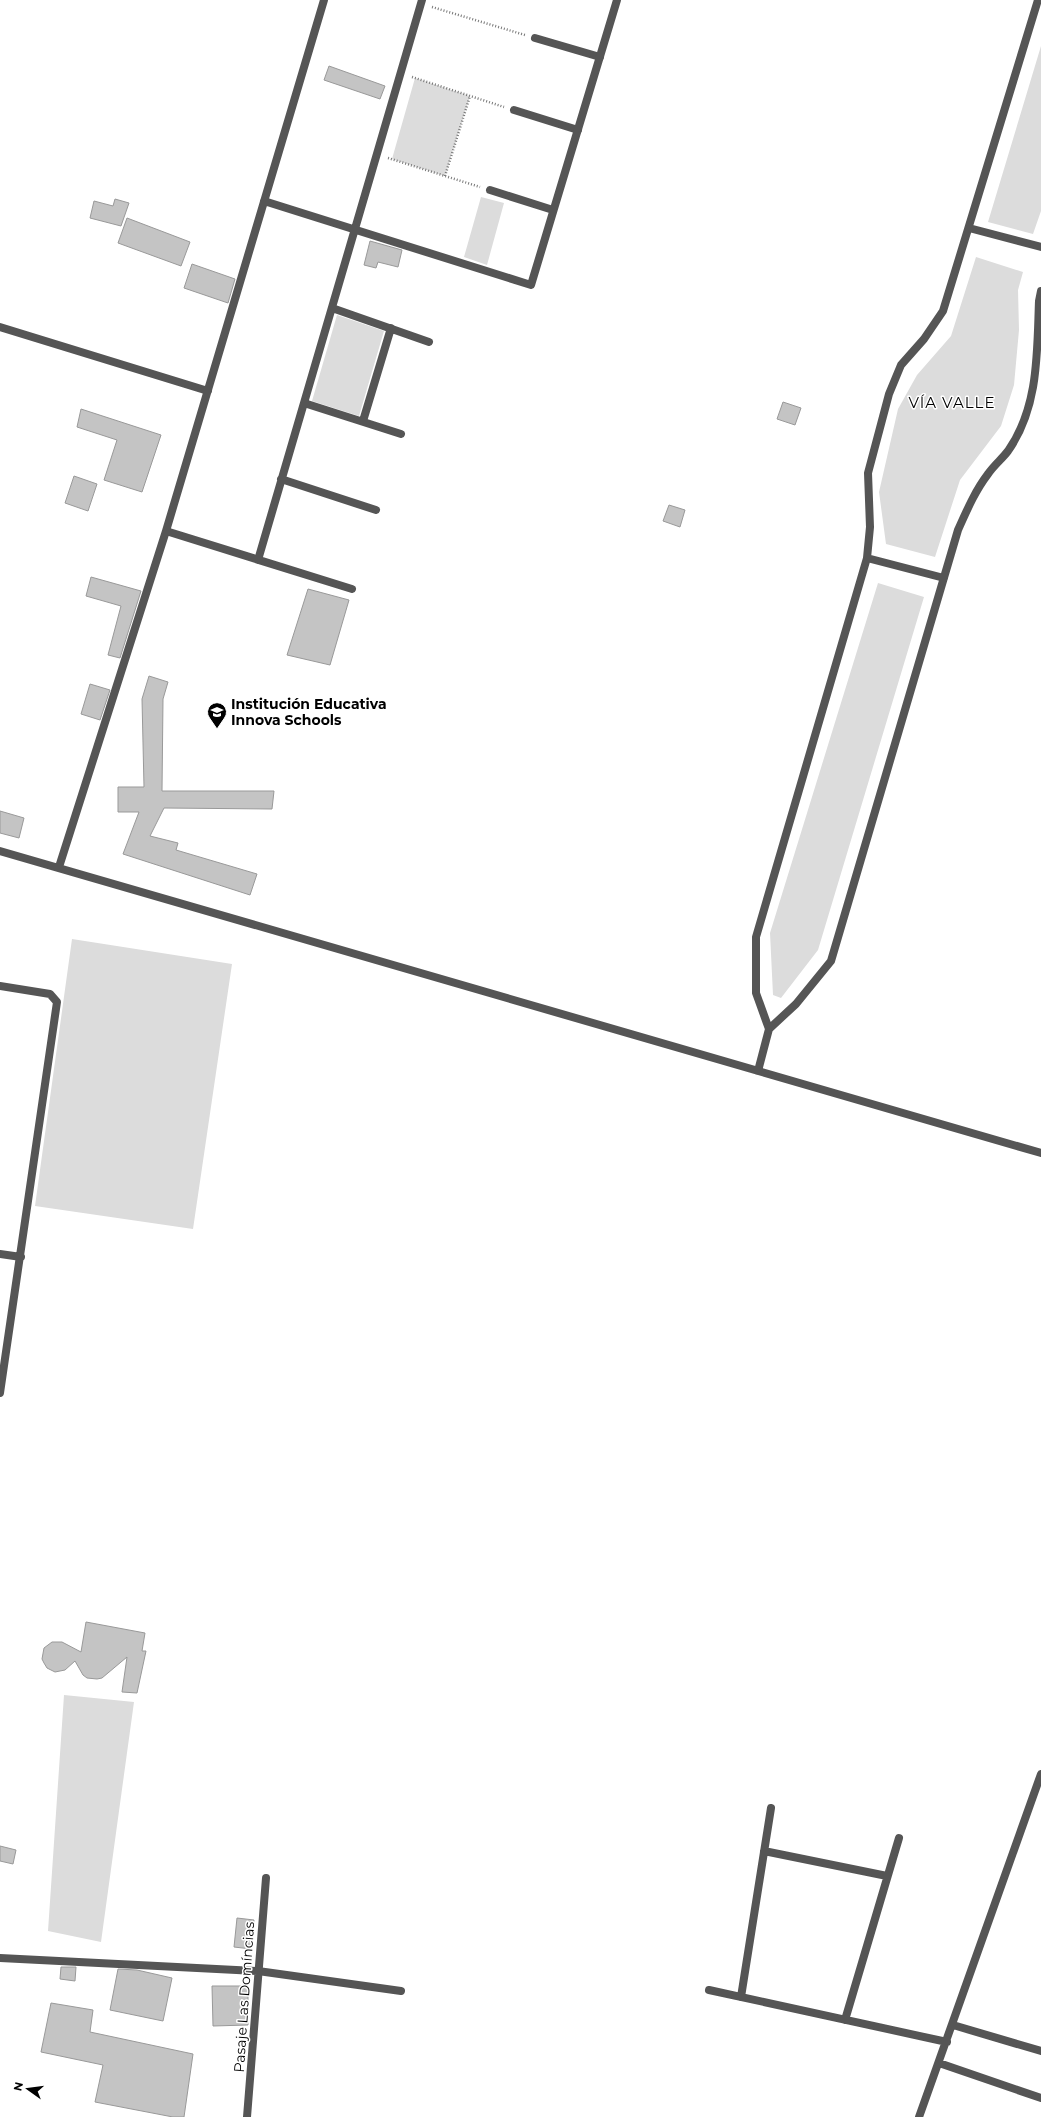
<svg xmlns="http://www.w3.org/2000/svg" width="1041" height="2117" font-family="Montserrat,sans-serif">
  <rect width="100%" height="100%" fill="#fff"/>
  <!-- green -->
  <path fill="#dcdcdc" d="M 1041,46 L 1041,211 L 1033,234 L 988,222 Z
    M 415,78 L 470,96 L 445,176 L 392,159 Z
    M 481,197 L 504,203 L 487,265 L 464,257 Z
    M 976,257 L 1023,272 L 1018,290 L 1019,330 L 1014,385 L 1001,426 L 960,480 L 935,557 L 886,544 L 879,492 L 898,409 L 917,375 L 951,336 Z
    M 337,315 L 384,331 L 359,416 L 312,401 Z
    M 878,583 L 924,597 L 818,950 L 781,998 L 773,995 L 770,933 Z
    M 72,939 L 232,964 L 193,1229 L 35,1206 Z
    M 64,1695 L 134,1702 L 101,1942 L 48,1931 Z"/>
  <!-- building -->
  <path fill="#c4c4c4" stroke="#999" d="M 329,66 L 385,86 L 380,99 L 324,80 Z
    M 115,199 L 129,203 L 121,226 L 90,218 L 94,201 L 113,206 Z
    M 127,218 L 190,242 L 181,266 L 118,243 Z
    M 370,241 L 402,250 L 398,267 L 378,262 L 376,268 L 364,265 Z
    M 192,264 L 235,279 L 228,303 L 184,288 Z
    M 783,402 L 801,408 L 795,425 L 777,419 Z
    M 81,409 L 161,435 L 142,492 L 104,480 L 117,440 L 77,427 Z
    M 74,476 L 97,484 L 88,511 L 65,503 Z
    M 669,505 L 685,510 L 680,527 L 663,521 Z
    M 91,577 L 141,591 L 120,658 L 108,655 L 121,606 L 86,596 Z
    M 308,589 L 349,600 L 330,665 L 287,655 Z
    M 149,676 L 168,682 L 163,699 L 162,791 L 274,791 L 272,809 L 164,808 L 150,836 L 178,843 L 176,850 L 257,874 L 250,895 L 123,854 L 139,812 L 118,812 L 118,787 L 144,787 L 142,699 Z
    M 90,684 L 110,690 L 100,720 L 81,714 Z
    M 0,811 L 24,818 L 19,838 L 0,833 Z
    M 86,1622 L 145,1633 L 142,1651 L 146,1651 L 137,1693 L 122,1692 L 127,1657 L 102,1678 L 97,1679 L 87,1678 L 83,1675 L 75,1661 L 65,1670 L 55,1672 L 47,1668 L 44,1663 L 42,1659 L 44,1648 L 52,1642 L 62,1642 L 81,1652 Z
    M 0,1846 L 16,1850 L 13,1864 L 0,1861 Z
    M 237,1918 L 254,1920 L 251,1949 L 234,1947 Z
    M 61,1967 L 76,1967 L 75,1981 L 60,1979 Z
    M 118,1969 L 137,1970 L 172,1978 L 163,2021 L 110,2010 Z
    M 212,1986 L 248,1986 L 248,2025 L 213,2026 Z
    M 51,2003 L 93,2010 L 90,2032 L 193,2054 L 184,2117 L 173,2117 L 95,2102 L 103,2065 L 41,2052 Z"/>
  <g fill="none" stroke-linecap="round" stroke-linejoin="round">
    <!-- path -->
    <path stroke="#777" stroke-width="2.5" stroke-dasharray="1 2" stroke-linecap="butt" d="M 432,7 L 525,35
      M 412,77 L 504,107
      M 388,158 L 480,187
      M 445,176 L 470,96"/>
    <!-- service -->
    <path stroke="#555" stroke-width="8" d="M 535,38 L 600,57
      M 514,110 L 578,130
      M 490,190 L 553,210
      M 258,1971 L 401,1991"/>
    <!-- minor -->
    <path stroke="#555" stroke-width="8" d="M 264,201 L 531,285 L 617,0
      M 969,228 L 1041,247
      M 332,308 L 429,342
      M 0,327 L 208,391
      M 304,403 L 401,434
      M 363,421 L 391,328
      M 281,479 L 376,510
      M 166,531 L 352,589
      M 867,558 L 944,578
      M 258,560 L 422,0
      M 0,851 L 1041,1153
      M 59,867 L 166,531 L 324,0
      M 0,986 L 50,994 L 57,1002 L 0,1393
      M 769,1029 L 756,993 L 756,937 L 867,558 L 870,527 L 868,473 L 889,394 L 901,365 L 924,339 L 943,311 L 1038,0
      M 758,1071 L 769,1029 L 796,1004 L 831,961 L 958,530 C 967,510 975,491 988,474 C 994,465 1002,459 1008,451 C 1039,407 1037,352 1039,301 L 1041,291
      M 0,1254 L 21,1257
      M 764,1851 L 887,1876
      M 0,1958 L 258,1971
      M 709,1990 L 947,2042
      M 741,1997 L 771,1808
      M 845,2020 L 899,1838
      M 953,2025 L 1041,2051
      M 939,2063 L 1041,2098
      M 247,2117 L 266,1878
      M 919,2117 L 1041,1774"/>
  </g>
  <!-- icons -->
  <defs>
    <g id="school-pin" transform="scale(1)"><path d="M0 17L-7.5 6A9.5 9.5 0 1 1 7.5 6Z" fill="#000" stroke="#fff"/><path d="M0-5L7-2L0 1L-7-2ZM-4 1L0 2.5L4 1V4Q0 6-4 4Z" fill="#fff"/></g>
  </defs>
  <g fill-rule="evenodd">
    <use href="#school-pin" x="217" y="712"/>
  </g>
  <g text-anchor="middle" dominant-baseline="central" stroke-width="3" stroke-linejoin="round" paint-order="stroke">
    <!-- poi labels -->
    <g font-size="14" font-weight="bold" fill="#000" stroke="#fff" text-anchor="start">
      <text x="231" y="704">Institución Educativa<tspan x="231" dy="16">Innova Schools</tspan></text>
    </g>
    <!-- street labels -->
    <g font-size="14" fill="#000" stroke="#fff">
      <text transform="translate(244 1997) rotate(-86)">Pasaje Las Domíncias</text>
    </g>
    <!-- neighbourhood labels -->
    <g font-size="15" letter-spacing="1" fill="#000" stroke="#fff">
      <text x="952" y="402">VÍA VALLE</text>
    </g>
  </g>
  <!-- north arrow -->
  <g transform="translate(28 2089) rotate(284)" stroke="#ffffff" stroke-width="3" paint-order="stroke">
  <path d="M0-3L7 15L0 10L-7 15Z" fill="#000000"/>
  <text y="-6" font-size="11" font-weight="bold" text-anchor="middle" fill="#000000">N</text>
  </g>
</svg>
